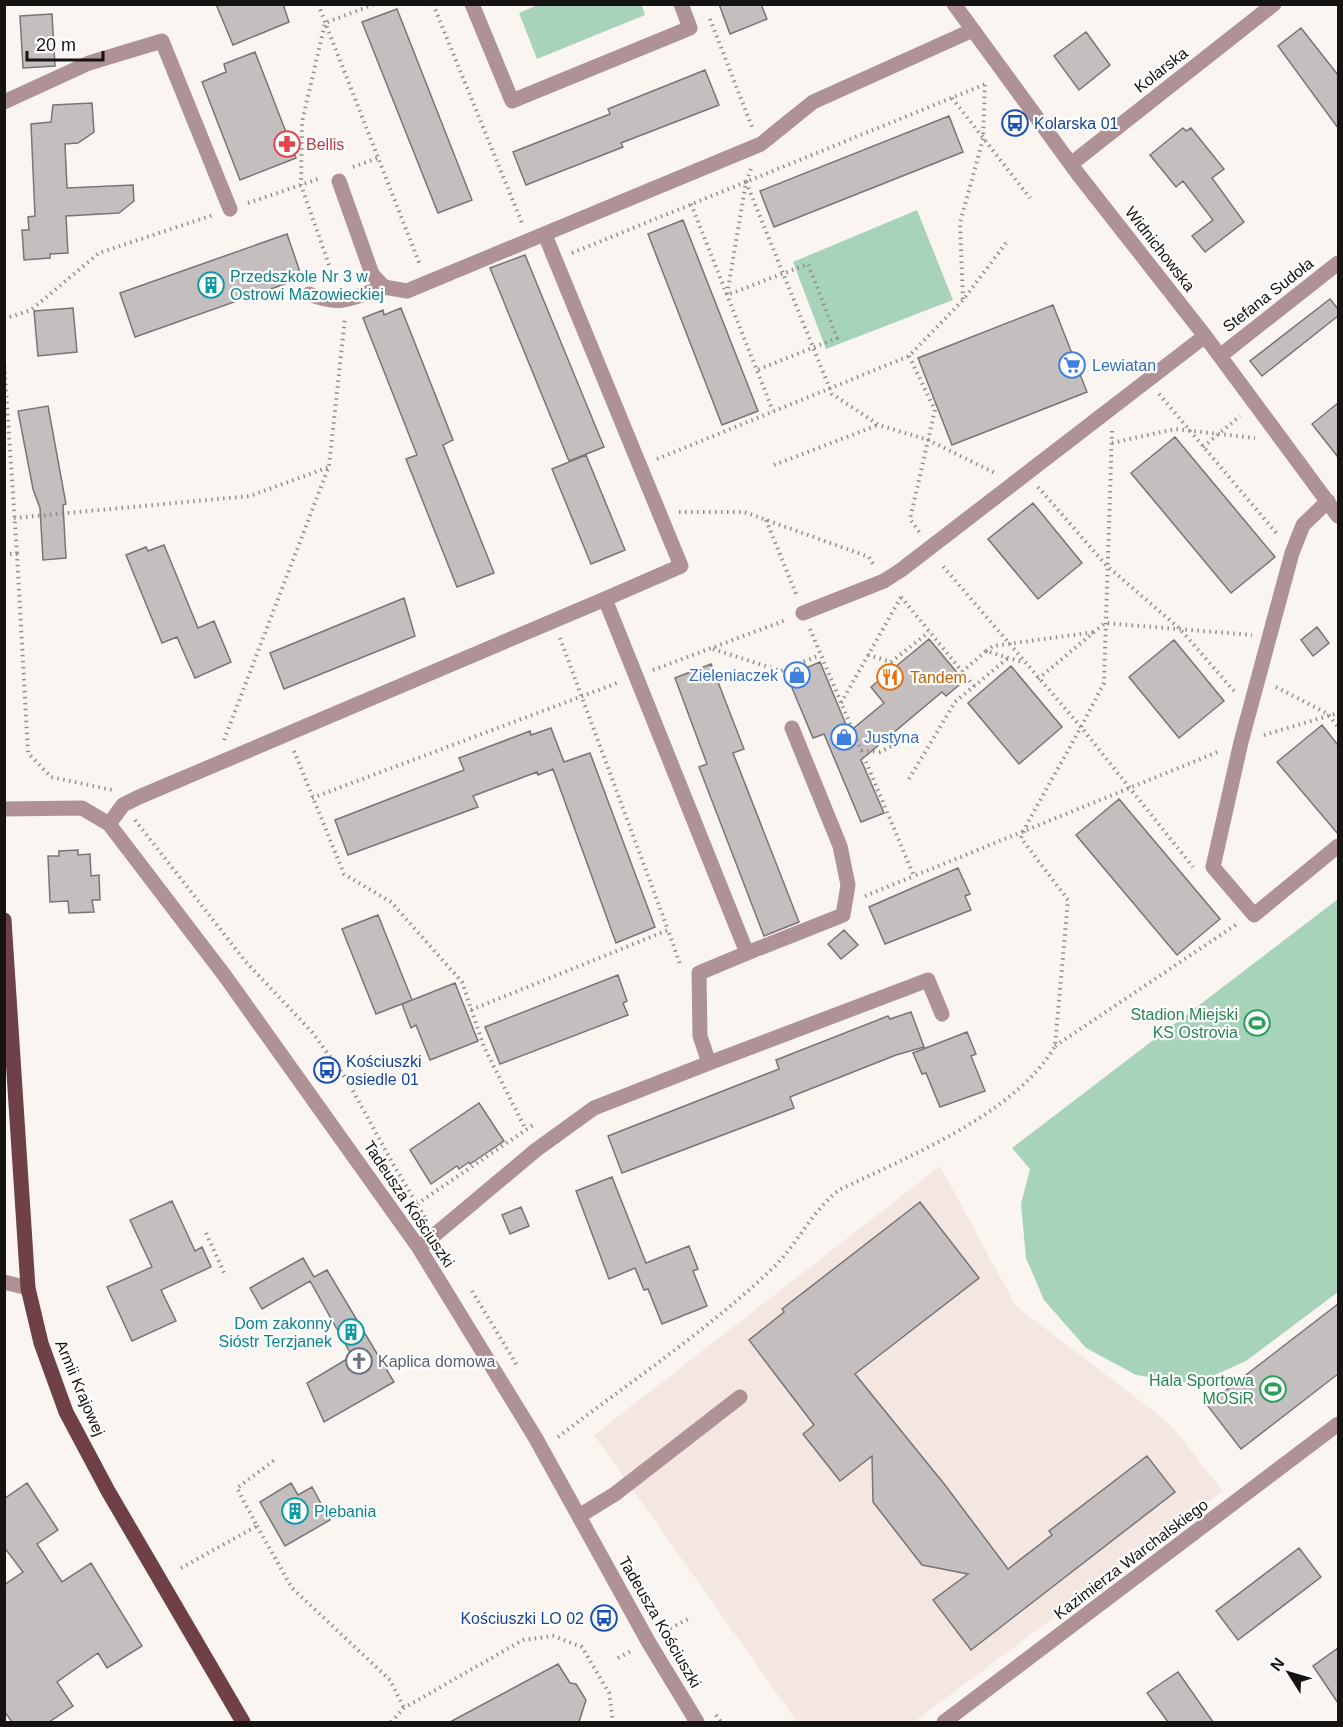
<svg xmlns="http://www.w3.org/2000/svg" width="1343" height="1727" font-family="Arial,sans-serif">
  <rect width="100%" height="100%" fill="#fbf5f2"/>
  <!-- built -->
  <path fill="#f4e7e1" d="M 940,1166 L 1016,1306 L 1169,1423 L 1223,1491 L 914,1722 L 797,1722 L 594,1435 Z"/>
  <!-- green -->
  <path fill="#a8d3bb" d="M 641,4 L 645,15 L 537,59 L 519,13 L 538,5 Z
    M 917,210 L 953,300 L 826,349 L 793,262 Z
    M 1338,899 L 1338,1292 L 1246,1361 L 1195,1384 L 1136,1375 L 1086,1348 L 1044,1300 L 1026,1258 L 1021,1204 L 1030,1169 L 1012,1148 Z"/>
  <!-- building -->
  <path fill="#c4bebf" stroke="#797475" stroke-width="1.5" d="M 216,4 L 283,4 L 289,22 L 233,45 Z
    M 719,4 L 761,4 L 767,19 L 730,34 Z
    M 397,9 L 472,200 L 438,213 L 362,22 Z
    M 52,14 L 55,66 L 23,68 L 20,16 Z
    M 1301,28 L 1338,75 L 1338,128 L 1278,46 Z
    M 1086,32 L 1110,65 L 1079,90 L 1054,56 Z
    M 255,52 L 296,158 L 240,180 L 202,82 L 226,72 L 224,64 Z
    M 705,70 L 719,105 L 621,143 L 623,147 L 526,185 L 513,152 L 610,114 L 608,109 Z
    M 92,103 L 94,132 L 78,143 L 65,144 L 67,188 L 133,185 L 134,201 L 119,213 L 66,216 L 68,253 L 50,254 L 50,258 L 24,260 L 22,230 L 29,230 L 28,217 L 35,216 L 31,124 L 51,122 L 53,105 Z
    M 949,116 L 963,152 L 774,227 L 760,191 Z
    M 1183,128 L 1186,131 L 1191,128 L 1224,169 L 1212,178 L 1244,222 L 1205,252 L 1192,236 L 1213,220 L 1183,181 L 1176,187 L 1150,155 Z
    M 683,220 L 758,411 L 722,425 L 648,234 Z
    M 287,234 L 302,278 L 135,337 L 120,293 Z
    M 525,255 L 604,447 L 569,461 L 490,268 Z
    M 1330,299 L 1338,309 L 1338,316 L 1262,376 L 1250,361 Z
    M 1053,305 L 1087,392 L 952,445 L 918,358 Z
    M 73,308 L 77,352 L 38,356 L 34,311 Z
    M 401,308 L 453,440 L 443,445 L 494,573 L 457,587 L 406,459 L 417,455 L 363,318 L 383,310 L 384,315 Z
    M 1338,403 L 1338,457 L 1312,424 Z
    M 48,406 L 66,504 L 63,505 L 66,558 L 43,560 L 40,508 L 33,489 L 18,411 Z
    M 1175,437 L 1275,557 L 1231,593 L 1131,473 Z
    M 586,455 L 625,550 L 591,564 L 552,469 Z
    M 1033,503 L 1082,563 L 1038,599 L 988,539 Z
    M 164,545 L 198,628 L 214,621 L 231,662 L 195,678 L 177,637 L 162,643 L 126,555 L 146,547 L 148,551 Z
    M 404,598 L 415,636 L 284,689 L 270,653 Z
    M 1317,627 L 1329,643 L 1313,656 L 1301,640 Z
    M 929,639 L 964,681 L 946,696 L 942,692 L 861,760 L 884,813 L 861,822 L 824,734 L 813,738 L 787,676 L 820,662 L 849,732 L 884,703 L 871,687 Z
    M 1174,640 L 1224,701 L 1179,738 L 1129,677 Z
    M 711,664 L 744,749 L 733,753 L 799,922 L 764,936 L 699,767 L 707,764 L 675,678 Z
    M 1011,666 L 1062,727 L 1019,764 L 968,703 Z
    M 1322,725 L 1338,745 L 1338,834 L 1277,762 Z
    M 551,728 L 564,762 L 590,753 L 655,927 L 616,943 L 553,769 L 538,775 L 537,772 L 473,796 L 478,807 L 348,855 L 335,820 L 464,770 L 459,758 L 530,731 L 531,735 Z
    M 1119,799 L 1220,919 L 1177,955 L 1076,835 Z
    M 78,850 L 78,855 L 90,854 L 91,876 L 99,875 L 100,900 L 92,900 L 94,912 L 69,913 L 68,901 L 50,902 L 48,856 L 59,856 L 59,851 Z
    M 958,868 L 970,894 L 965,896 L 971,910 L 885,944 L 869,907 Z
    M 378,915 L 412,1000 L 376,1014 L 342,929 Z
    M 844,930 L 858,945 L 841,959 L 828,944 Z
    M 618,975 L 627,1001 L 623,1003 L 628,1015 L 500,1064 L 485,1027 Z
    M 455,983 L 478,1041 L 430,1060 L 416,1025 L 411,1028 L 402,1004 Z
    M 911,1012 L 924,1047 L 896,1055 L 790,1097 L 794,1108 L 622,1173 L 608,1136 L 779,1069 L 776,1060 L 888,1016 L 890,1019 Z
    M 967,1032 L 976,1054 L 971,1056 L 985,1091 L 940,1107 L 926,1073 L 922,1074 L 913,1053 Z
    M 479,1103 L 504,1141 L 470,1164 L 469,1162 L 459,1169 L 457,1166 L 431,1184 L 410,1150 Z
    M 612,1177 L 646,1263 L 689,1246 L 698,1269 L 693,1271 L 707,1306 L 662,1324 L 648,1289 L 644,1290 L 635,1268 L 609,1279 L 576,1191 Z
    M 172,1201 L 195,1251 L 202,1247 L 211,1267 L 161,1290 L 176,1321 L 132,1341 L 107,1287 L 152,1267 L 130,1220 Z
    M 920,1202 L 979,1278 L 855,1374 L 945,1485 L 1008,1569 L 1052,1535 L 1049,1531 L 1147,1456 L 1175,1492 L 971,1650 L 933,1600 L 968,1574 L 922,1565 L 873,1502 L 872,1456 L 840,1481 L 803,1434 L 814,1425 L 749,1340 L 784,1312 L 782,1309 Z
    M 521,1207 L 529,1226 L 510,1234 L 502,1215 Z
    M 303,1258 L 314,1277 L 327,1270 L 394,1382 L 324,1422 L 307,1383 L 352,1356 L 310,1281 L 262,1309 L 250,1288 Z
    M 1338,1304 L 1338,1374 L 1241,1449 L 1207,1405 Z
    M 27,1483 L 58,1530 L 37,1544 L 62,1582 L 91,1563 L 142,1646 L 107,1668 L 98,1653 L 57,1682 L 73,1706 L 49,1722 L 12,1722 L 4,1711 L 4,1585 L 23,1572 L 4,1547 L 4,1499 Z
    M 291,1483 L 298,1495 L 312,1487 L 330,1520 L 285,1546 L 260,1502 Z
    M 1299,1548 L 1321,1577 L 1238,1640 L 1216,1611 Z
    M 1338,1648 L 1338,1703 L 1313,1666 Z
    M 558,1664 L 570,1683 L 576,1684 L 586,1700 L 579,1722 L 450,1722 Z
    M 1178,1672 L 1213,1722 L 1168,1722 L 1147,1693 Z"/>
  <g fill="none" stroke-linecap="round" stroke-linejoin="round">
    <!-- path -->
    <path stroke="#938f8d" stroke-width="4" stroke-dasharray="1.5 4.5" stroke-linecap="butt" d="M 318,4 L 420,265
      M 433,4 L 522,223
      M 710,19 L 752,127
      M 952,98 L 1030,198
      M 353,167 L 378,158
      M 751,169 L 746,182 L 727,295 L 808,264 L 837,338 L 757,370
      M 746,182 L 832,394 L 879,425 L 928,440 L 995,473
      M 248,203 L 321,178
      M 691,204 L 773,411
      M 572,253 L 988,83
      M 335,282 L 301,185 L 302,122 L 325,23 L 375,4
      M 963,299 L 960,223 L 983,139 L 985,85
      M 4,319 L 31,310 L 99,253 L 213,215
      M 909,356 L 935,410 L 910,519 L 920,533
      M 4,360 L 17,554
      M 1159,394 L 1278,535
      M 1112,431 L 1104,683 L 1081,727 L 1193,867
      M 1112,443 L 1175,429 L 1255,438
      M 1203,447 L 1240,416
      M 657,459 L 909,356 L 963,300 L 1006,243
      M 774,465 L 878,425
      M 1038,487 L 1106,565 L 1180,629 L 1234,691
      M 679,512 L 744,512 L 869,557 L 873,564
      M 14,518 L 250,496 L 329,467
      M 766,520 L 796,594
      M 4,554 L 17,554 L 28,753 L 51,777 L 112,790
      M 901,597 L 974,686
      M 810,629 L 914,876 L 1220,751
      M 560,638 L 668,930
      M 713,649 L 781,671 L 820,655
      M 986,651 L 993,646 L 1095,632
      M 868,655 L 891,662 L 929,632
      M 653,670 L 786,620
      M 962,672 L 986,651 L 1022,662
      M 1038,679 L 1105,623 L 1252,635
      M 1276,687 L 1328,714 L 1338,727
      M 841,703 L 901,597 L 898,595
      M 1264,735 L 1338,713
      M 224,740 L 329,466 L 345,318
      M 861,750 L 880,752 L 892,746
      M 294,751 L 344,874 L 391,902 L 462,982 L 484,1047 L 525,1128
      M 909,779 L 955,702 L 1008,658
      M 312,798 L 617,683
      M 135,820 L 245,961 L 312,1032 L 347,1080 L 393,1164 L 426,1219
      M 865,896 L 914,876
      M 471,1010 L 668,930 L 681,967
      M 1055,1046 L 1237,924
      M 417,1204 L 536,1123
      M 206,1233 L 225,1275
      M 472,1291 L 518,1367
      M 558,1437 C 630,1382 708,1330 774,1267 C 798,1243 812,1211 839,1190 C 907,1157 1016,1114 1055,1046 L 1068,900 L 1021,838 L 1027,824 L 1081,727 L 941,564
      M 257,1526 L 292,1588 L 390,1680 L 404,1708
      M 181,1568 L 257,1526 L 237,1488 L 276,1459
      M 665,1631 L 688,1619
      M 618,1658 L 631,1651
      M 716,1715 L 721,1722
      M 391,1722 L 404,1708 L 523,1640 L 553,1636 L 582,1647 L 609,1693 L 613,1722"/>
    <!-- minor -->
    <path stroke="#af9295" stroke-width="15" d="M 472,4 L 512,101 L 690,28 L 681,4
      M 954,4 L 1078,174 L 1205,336 L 1338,516
      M 4,102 L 89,63 L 162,41 L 230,209
      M 1071,164 L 1274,4
      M 339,181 L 372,274 L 384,287 L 407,291 L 761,144 L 813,102 L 973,30
      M 309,294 C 342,307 352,298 384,287
      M 1220,356 L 1338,263
      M 1328,501 L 1303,525 L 1292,553 L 1241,742 L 1213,867 L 1254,915 L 1338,846
      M 803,613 L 884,581 L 901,570 L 1205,336
      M 4,809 L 82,808 L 109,824 L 225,976 L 419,1248 L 535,1437 L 649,1643 L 697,1722
      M 109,824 L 123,805 L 139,797 L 605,599
      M 747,953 L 843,915 L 848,885 L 840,846 L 792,728
      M 709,1063 L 928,980 L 942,1014
      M 419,1248 L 536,1150 L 594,1108 L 709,1063 L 700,1036 L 699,973 L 747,953 L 605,599 L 681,566 L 545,235
      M 4,1282 L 28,1288
      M 579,1516 L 615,1494 L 740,1397
      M 944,1722 L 1338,1424"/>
    <!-- major -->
    <path stroke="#6f4047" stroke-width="15" d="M 4,920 L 28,1288 L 41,1343 L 66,1412 L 108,1491 L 243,1722"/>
  </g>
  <!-- icons -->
  <defs>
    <g id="bus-ring" transform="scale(1.35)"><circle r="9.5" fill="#fff" stroke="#1a4fb4" stroke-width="1.5"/><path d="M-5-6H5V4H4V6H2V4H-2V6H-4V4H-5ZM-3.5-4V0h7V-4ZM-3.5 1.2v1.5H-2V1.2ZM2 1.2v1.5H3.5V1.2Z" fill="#1a4fb4"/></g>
    <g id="pharmacy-ring" transform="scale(1.35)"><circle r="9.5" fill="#fff" stroke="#e0444e" stroke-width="1.5"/><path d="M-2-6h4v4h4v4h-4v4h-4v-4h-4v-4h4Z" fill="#e0444e"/></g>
    <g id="building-ring" transform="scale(1.35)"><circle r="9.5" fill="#fff" stroke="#0f9aa8" stroke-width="1.5"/><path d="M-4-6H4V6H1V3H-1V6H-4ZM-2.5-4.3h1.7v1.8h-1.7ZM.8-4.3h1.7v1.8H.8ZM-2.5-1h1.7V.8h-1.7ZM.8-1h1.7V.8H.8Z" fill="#0f9aa8"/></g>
    <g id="supermarket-ring" transform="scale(1.35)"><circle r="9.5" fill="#fff" stroke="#3f7fe0" stroke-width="1.5"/><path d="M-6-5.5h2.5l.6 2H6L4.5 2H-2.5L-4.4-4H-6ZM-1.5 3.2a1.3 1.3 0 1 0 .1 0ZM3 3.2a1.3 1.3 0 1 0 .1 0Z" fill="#3f7fe0"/></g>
    <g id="shop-ring" transform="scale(1.35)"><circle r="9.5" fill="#fff" stroke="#3f7fe0" stroke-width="1.5"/><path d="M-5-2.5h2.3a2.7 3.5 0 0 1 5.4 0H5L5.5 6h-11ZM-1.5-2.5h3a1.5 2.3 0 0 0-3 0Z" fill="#3f7fe0"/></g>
    <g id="restaurant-ring" transform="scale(1.35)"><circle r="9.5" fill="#fff" stroke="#e8710a" stroke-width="1.5"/><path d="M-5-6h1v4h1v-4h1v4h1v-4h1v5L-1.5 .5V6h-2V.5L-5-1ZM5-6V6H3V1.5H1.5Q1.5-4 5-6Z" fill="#e8710a"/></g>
    <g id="stadium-ring" transform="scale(1.35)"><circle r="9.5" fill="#fff" stroke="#2e9e5b" stroke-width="1.5"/><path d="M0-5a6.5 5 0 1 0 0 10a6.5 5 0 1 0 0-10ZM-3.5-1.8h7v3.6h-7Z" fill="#2e9e5b"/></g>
    <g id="church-ring" transform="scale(1.35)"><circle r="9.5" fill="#fff" stroke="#6b7280" stroke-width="1.5"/><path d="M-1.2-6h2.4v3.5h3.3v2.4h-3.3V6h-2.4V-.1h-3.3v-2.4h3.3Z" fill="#6b7280"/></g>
  </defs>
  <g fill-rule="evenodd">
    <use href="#bus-ring" x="1015" y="123"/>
    <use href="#pharmacy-ring" x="287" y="144"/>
    <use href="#building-ring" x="211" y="285"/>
    <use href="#supermarket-ring" x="1072" y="365"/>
    <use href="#shop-ring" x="797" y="675"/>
    <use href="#restaurant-ring" x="890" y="677"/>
    <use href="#shop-ring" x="844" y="737"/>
    <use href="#stadium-ring" x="1257" y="1023"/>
    <use href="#bus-ring" x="327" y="1070"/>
    <use href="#building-ring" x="351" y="1332"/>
    <use href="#church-ring" x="359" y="1361"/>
    <use href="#stadium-ring" x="1273" y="1389"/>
    <use href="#building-ring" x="295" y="1511"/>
    <use href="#bus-ring" x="604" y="1618"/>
  </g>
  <g text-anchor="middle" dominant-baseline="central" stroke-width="4.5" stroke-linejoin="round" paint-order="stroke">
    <!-- street labels -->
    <g font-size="16" fill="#161413" stroke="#fff">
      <text transform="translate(1161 70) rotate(-38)">Kolarska</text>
      <text transform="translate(1160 249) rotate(52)">Widnichowska</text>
      <text transform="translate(1268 295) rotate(-38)">Stefana Sudoła</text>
      <text transform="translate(409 1204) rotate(56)">Tadeusza Kościuszki</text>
      <text transform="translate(80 1388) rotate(67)">Armii Krajowej</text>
      <text transform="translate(1131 1559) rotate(-37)">Kazimierza Warchalskiego</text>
      <text transform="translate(660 1622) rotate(60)">Tadeusza Kościuszki</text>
    </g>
    <!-- transit labels -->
    <g font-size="16" fill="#164399" stroke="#fff" text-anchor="start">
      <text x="1034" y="123">Kolarska 01</text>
      <text x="346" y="1061">Kościuszki<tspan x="346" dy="18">osiedle 01</tspan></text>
      <text x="584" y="1618" text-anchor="end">Kościuszki LO 02</text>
    </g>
    <!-- health labels -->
    <g font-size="16" fill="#be3a42" stroke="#fff" text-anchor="start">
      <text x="306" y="144">Bellis</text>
    </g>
    <!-- culture labels -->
    <g font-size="16" fill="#0d838f" stroke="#fff" text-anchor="start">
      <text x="230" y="276">Przedszkole Nr 3 w<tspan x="230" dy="18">Ostrowi Mazowieckiej</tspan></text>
      <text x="332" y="1323" text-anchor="end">Dom zakonny<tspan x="332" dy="18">Sióstr Terzjanek</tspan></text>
      <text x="314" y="1511">Plebania</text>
    </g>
    <!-- shop labels -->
    <g font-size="16" fill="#366cbe" stroke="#fff" text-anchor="start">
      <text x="1092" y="365">Lewiatan</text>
      <text x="778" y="675" text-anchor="end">Zieleniaczek</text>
      <text x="864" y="737">Justyna</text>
    </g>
    <!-- food labels -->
    <g font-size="16" fill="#c56008" stroke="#fff" text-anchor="start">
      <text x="910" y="677">Tandem</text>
    </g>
    <!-- leisure labels -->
    <g font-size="16" fill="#27864d" stroke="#fff" text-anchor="end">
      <text x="1238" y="1014">Stadion Miejski<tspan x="1238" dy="18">KS Ostrovia</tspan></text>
      <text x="1254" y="1380">Hala Sportowa<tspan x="1254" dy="18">MOSiR</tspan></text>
    </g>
    <!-- worship labels -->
    <g font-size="16" fill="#5b616d" stroke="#fff" text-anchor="start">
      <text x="378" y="1361">Kaplica domowa</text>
    </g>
  </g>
  <!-- border -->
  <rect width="1343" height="1727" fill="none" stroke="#161413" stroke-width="12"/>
  <!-- north arrow -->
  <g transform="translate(1289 1673) rotate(307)" stroke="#ffffff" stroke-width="4.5" paint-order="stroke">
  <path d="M0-4.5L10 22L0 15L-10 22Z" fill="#161413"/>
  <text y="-9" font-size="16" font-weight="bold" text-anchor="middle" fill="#161413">N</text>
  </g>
  <!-- scale -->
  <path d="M27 51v9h76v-9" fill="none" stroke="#161413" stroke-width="3"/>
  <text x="36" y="51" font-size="18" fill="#161413" stroke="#ffffff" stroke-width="4.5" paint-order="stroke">20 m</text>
</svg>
